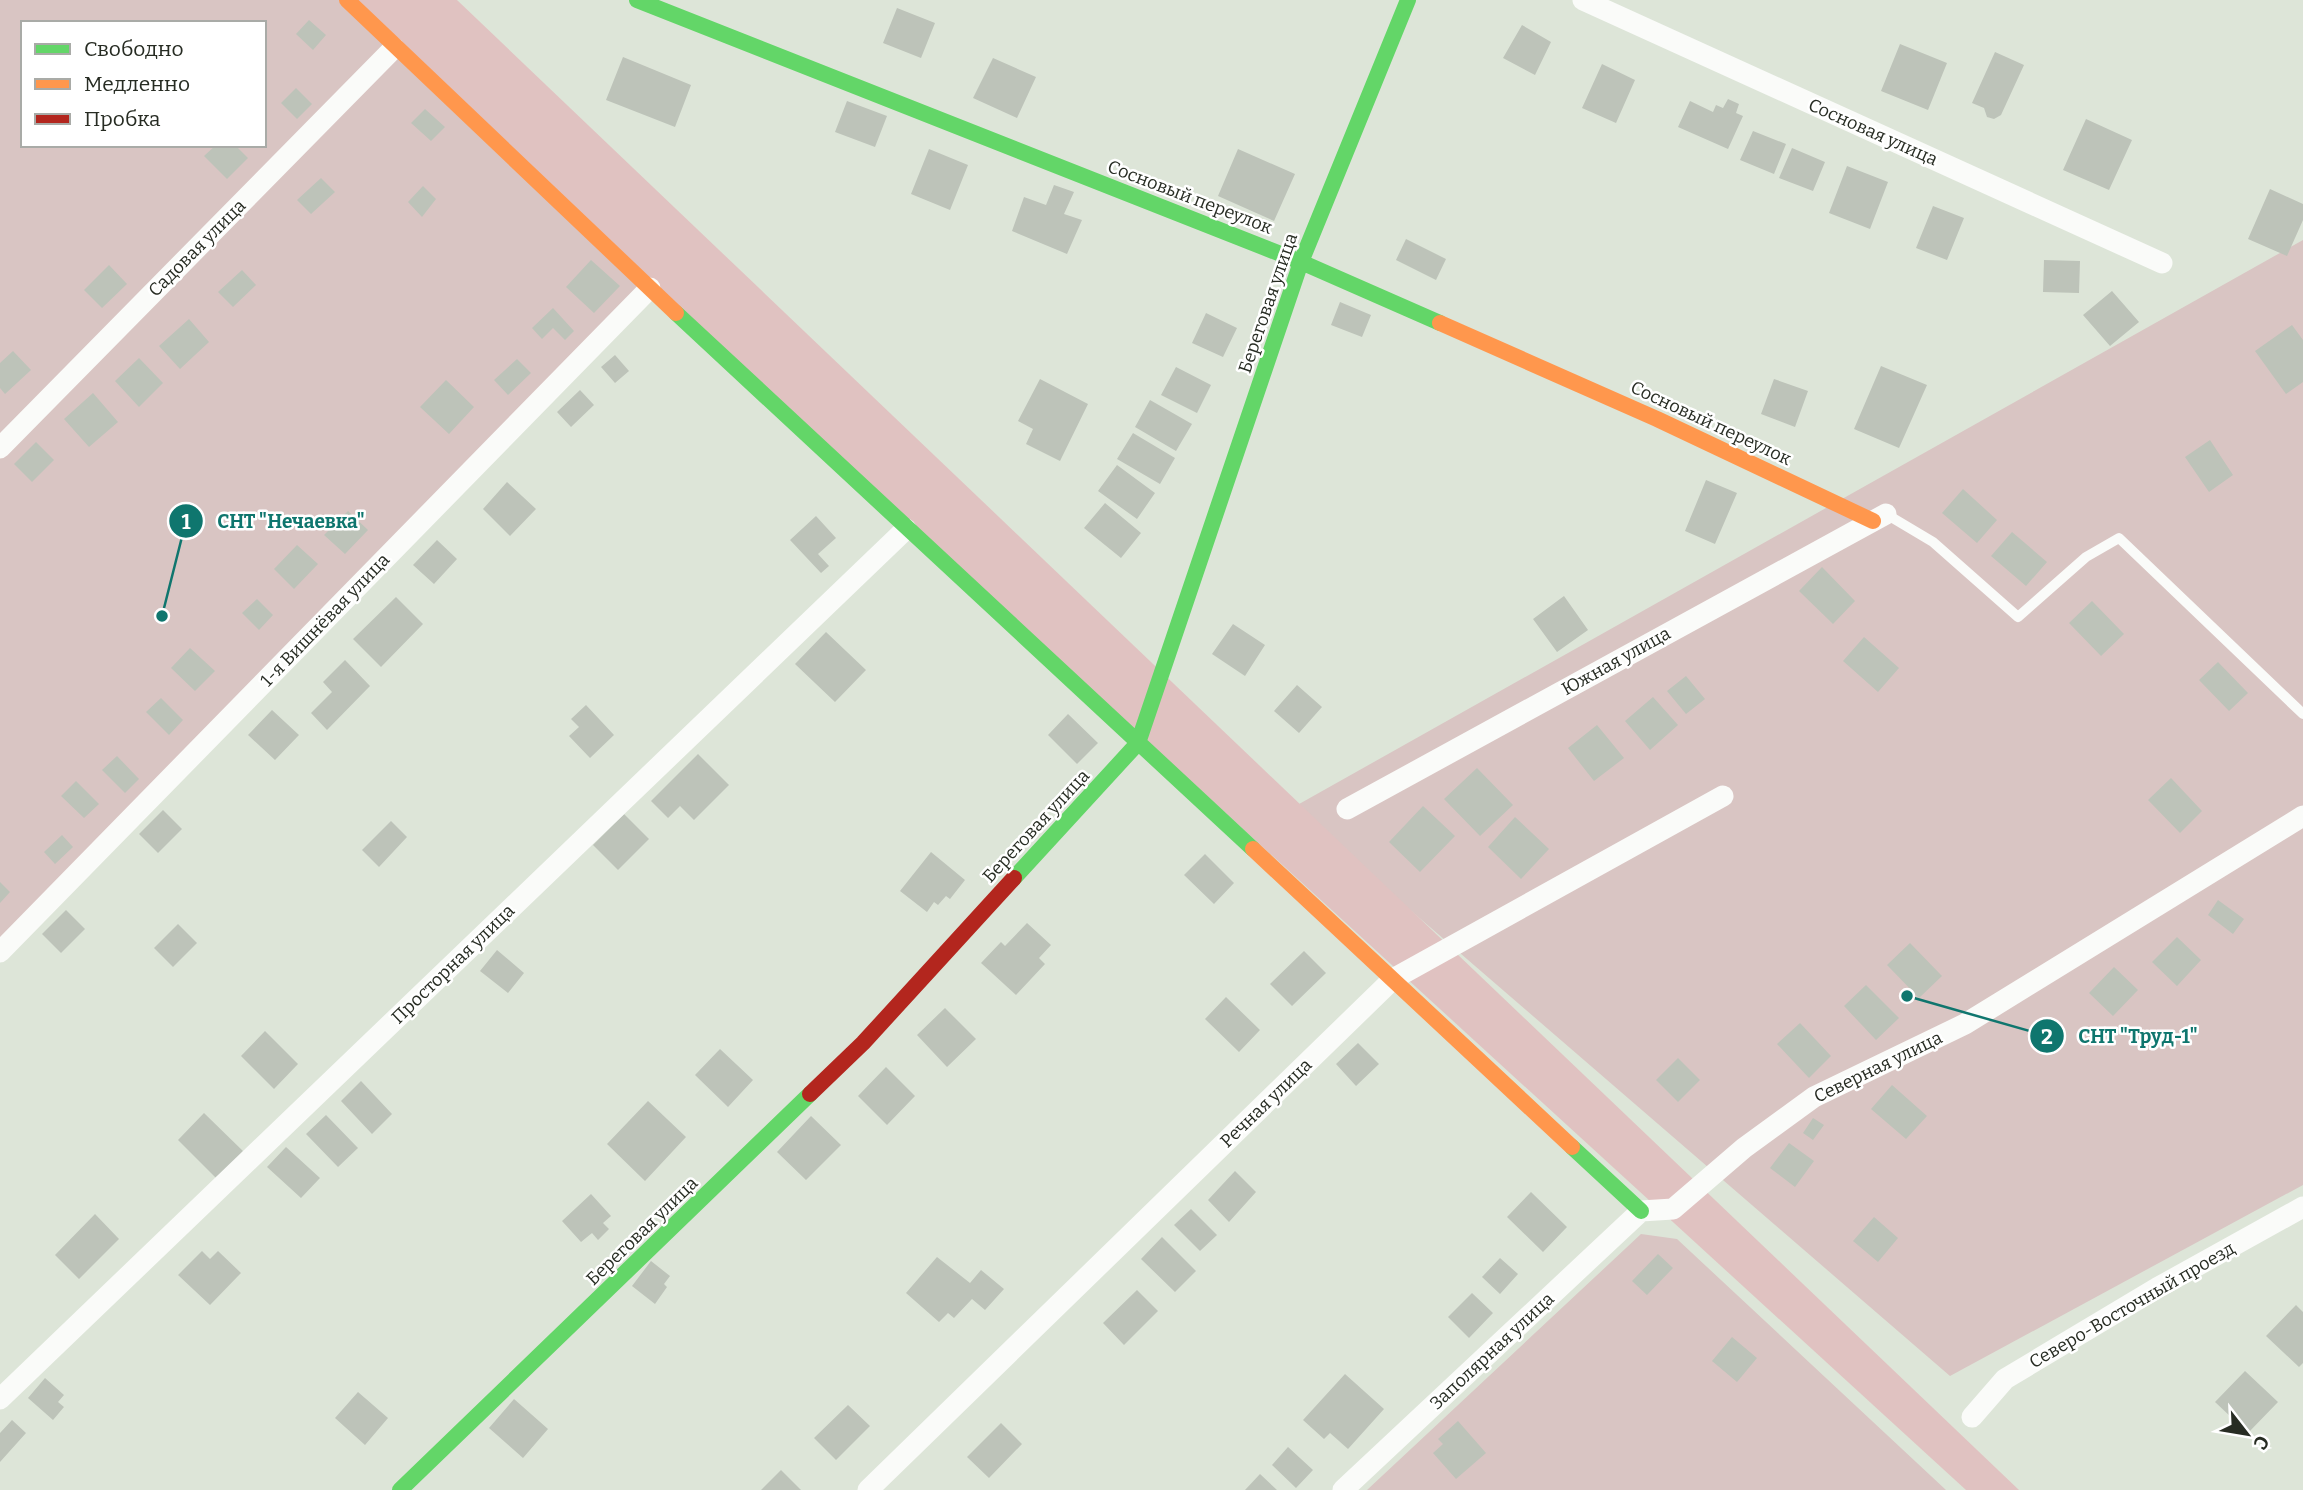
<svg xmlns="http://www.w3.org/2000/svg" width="2303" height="1490" font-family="Bitter,serif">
  <rect width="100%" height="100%" fill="#dde5d8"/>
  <!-- green -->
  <path fill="#d9c5c3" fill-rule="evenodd" d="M 0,0 L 347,0 L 650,288 L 0,944 ZM 23,23 L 264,23 L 264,145 L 23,145 Z
    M 2303,240 L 2303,1185 L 1950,1376 L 1292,808 Z
    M 1641,1234 L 1677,1239 L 1946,1490 L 1367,1490 Z"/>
  <!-- forest -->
  <path fill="#e0c2c1" d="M 351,0 L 457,0 L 2019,1490 L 1966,1490 L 763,390 Z"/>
  <!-- building -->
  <path fill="#bdc3b9" d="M 897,8 L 935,23 L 921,58 L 883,43 Z
    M 309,20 L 326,35 L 313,50 L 296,34 Z
    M 1522,25 L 1551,42 L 1535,75 L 1503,58 Z
    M 1900,44 L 1947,63 L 1928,110 L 1881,91 Z
    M 1995,52 L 2024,65 L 2001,115 L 1994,119 L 1987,117 L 1984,108 L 1972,103 Z
    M 623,57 L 691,85 L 675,127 L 606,100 Z
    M 993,58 L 1036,77 L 1017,118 L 973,98 Z
    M 1602,64 L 1635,80 L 1616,123 L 1582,108 Z
    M 296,88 L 312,104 L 297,119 L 281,103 Z
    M 1728,99 L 1739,104 L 1736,113 L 1743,116 L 1728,149 L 1678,127 L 1690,101 L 1713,112 L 1716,105 L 1723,108 Z
    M 847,101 L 887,116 L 875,147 L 835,132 Z
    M 425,109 L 445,127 L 431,141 L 411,123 Z
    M 2086,119 L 2132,140 L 2109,190 L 2063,170 Z
    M 1753,131 L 1786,144 L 1774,174 L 1740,160 Z
    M 216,145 L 235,145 L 248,158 L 227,179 L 204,156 Z
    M 1792,148 L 1825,162 L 1813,191 L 1779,178 Z
    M 929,149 L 968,165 L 950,210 L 911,194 Z
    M 1238,149 L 1295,174 L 1274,221 L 1218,196 Z
    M 1847,166 L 1888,182 L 1870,229 L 1829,213 Z
    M 321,178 L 335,192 L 311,214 L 297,200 Z
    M 1054,185 L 1074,192 L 1064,214 L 1082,220 L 1067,254 L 1012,231 L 1024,197 L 1046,205 Z
    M 423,186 L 436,199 L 422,217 L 408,202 Z
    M 2270,189 L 2303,204 L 2303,220 L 2287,256 L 2248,239 Z
    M 1933,206 L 1964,218 L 1947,260 L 1916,248 Z
    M 1406,239 L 1446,259 L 1436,280 L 1396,260 Z
    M 591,260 L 620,286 L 594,313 L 566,287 Z
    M 2044,260 L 2080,261 L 2079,293 L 2043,292 Z
    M 109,265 L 127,284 L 102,308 L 84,290 Z
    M 242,270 L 256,285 L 233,307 L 218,292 Z
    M 2112,291 L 2139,322 L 2110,346 L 2083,315 Z
    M 1340,302 L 1371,315 L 1362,337 L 1331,325 Z
    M 553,308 L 574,331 L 565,340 L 553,328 L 542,339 L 532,328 Z
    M 1206,313 L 1237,328 L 1223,357 L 1192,343 Z
    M 189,319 L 209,342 L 180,369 L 159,346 Z
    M 2292,325 L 2303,340 L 2303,382 L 2286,394 L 2255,351 Z
    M 13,351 L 31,370 L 5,394 L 0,388 L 0,363 Z
    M 615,355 L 629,371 L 615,383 L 601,367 Z
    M 139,358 L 163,383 L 139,407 L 115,381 Z
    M 517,359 L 531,373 L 508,395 L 494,380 Z
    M 1881,366 L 1927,385 L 1899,448 L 1854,429 Z
    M 1176,367 L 1211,385 L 1197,413 L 1161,395 Z
    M 1040,379 L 1088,404 L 1060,461 L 1026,444 L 1033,429 L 1018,421 Z
    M 1774,379 L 1808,391 L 1795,427 L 1761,414 Z
    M 446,380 L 474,407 L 449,434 L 420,407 Z
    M 580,390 L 594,405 L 571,427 L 557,412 Z
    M 93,393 L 118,422 L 89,447 L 64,419 Z
    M 1150,400 L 1192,424 L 1176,451 L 1135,427 Z
    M 1133,433 L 1175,458 L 1160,484 L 1117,459 Z
    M 2210,440 L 2233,475 L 2209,492 L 2185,457 Z
    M 36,442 L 54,460 L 32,482 L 14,464 Z
    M 1117,465 L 1155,493 L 1137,519 L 1098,491 Z
    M 1706,480 L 1737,493 L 1715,544 L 1685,531 Z
    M 507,482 L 536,509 L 510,536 L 483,509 Z
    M 1963,489 L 1997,520 L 1977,543 L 1942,513 Z
    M 1105,503 L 1141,533 L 1121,558 L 1084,528 Z
    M 348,511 L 368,530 L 345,554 L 324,535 Z
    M 816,516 L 836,538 L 818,554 L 829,566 L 821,573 L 790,540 Z
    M 2012,532 L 2047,562 L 2026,586 L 1991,556 Z
    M 437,540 L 457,559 L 434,584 L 413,565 Z
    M 297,545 L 318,564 L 294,589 L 274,569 Z
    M 1822,567 L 1855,601 L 1833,624 L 1799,591 Z
    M 1564,596 L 1588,630 L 1557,652 L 1533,619 Z
    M 396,597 L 423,624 L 381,667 L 353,639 Z
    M 257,599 L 273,615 L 259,630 L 242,613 Z
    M 2092,601 L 2124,634 L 2101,656 L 2069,623 Z
    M 1233,624 L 1265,645 L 1245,676 L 1212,654 Z
    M 826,632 L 866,670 L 835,702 L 795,664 Z
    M 1864,637 L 1899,668 L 1878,692 L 1843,661 Z
    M 190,648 L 215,671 L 195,691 L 171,668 Z
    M 345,660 L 370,686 L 327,730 L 311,713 L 332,692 L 323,682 Z
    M 2218,662 L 2248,693 L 2229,711 L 2199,680 Z
    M 1686,676 L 1705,699 L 1686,714 L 1667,691 Z
    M 1297,685 L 1322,707 L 1299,733 L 1274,711 Z
    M 1653,697 L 1678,725 L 1650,750 L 1625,721 Z
    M 161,698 L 183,720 L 169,735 L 146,712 Z
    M 586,705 L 614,735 L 590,758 L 569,736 L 579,727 L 571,719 Z
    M 272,710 L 299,735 L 275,760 L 248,735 Z
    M 1068,714 L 1098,743 L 1077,764 L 1048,735 Z
    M 1597,725 L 1624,758 L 1594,781 L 1568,748 Z
    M 698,754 L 729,785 L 694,820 L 680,806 L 668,818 L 651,801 Z
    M 117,756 L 139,779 L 125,793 L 102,770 Z
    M 1477,768 L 1513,805 L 1480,836 L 1444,799 Z
    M 2171,778 L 2202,811 L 2180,833 L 2148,800 Z
    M 76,781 L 99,804 L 84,818 L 61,796 Z
    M 1423,806 L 1455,836 L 1420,872 L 1389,842 Z
    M 163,810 L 182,829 L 158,853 L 139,834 Z
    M 624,814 L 649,839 L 618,870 L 593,845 Z
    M 1515,817 L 1549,849 L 1521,879 L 1488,847 Z
    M 391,821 L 407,837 L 379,867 L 362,850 Z
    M 62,835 L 73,847 L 55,864 L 44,852 Z
    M 931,852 L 965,880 L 950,899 L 946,896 L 938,905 L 934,902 L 927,912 L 900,891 Z
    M 1205,854 L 1234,883 L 1214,904 L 1184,875 Z
    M 0,882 L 10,892 L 0,903 Z
    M 2218,900 L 2244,919 L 2233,934 L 2208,915 Z
    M 66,910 L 85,929 L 61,953 L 42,934 Z
    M 1027,923 L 1051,945 L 1039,958 L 1045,964 L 1016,995 L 981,963 L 1001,942 L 1005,946 Z
    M 178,924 L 197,943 L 173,967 L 154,948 Z
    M 2177,937 L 2201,960 L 2177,986 L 2152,962 Z
    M 1910,943 L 1942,976 L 1919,998 L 1887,965 Z
    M 497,950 L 524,973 L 508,993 L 480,971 Z
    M 1304,951 L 1326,973 L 1292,1006 L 1270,984 Z
    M 2114,967 L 2138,990 L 2113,1016 L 2089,993 Z
    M 1866,985 L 1899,1018 L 1876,1040 L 1844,1006 Z
    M 1226,997 L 1260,1030 L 1239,1052 L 1205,1019 Z
    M 945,1008 L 976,1039 L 947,1067 L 917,1035 Z
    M 1800,1023 L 1831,1056 L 1809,1078 L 1777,1044 Z
    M 265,1031 L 298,1064 L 274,1089 L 241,1056 Z
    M 1358,1043 L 1379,1064 L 1356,1086 L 1336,1064 Z
    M 720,1049 L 753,1080 L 728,1107 L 695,1075 Z
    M 1678,1058 L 1700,1080 L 1678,1102 L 1656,1080 Z
    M 886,1067 L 915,1096 L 887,1125 L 858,1096 Z
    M 361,1081 L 392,1114 L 372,1134 L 341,1101 Z
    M 1892,1085 L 1927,1116 L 1906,1139 L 1871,1109 Z
    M 648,1101 L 686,1137 L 645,1181 L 607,1144 Z
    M 204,1113 L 245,1153 L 218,1180 L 178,1140 Z
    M 326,1115 L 358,1148 L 338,1167 L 306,1134 Z
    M 811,1116 L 841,1145 L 806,1180 L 777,1152 Z
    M 1813,1118 L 1824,1125 L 1813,1140 L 1803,1133 Z
    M 1789,1143 L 1814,1161 L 1795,1187 L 1770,1168 Z
    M 286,1147 L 320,1178 L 301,1198 L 267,1167 Z
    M 1235,1171 L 1256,1192 L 1229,1222 L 1208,1200 Z
    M 1531,1192 L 1567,1227 L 1543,1252 L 1507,1217 Z
    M 591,1194 L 611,1216 L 603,1223 L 609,1229 L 598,1240 L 592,1233 L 581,1242 L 562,1221 Z
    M 1191,1209 L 1217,1235 L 1200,1251 L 1174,1225 Z
    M 95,1214 L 119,1239 L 79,1279 L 55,1255 Z
    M 1874,1217 L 1898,1238 L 1878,1262 L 1853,1241 Z
    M 1162,1237 L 1196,1271 L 1175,1292 L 1141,1259 Z
    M 202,1251 L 210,1259 L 218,1251 L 241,1273 L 210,1305 L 178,1275 Z
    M 1658,1254 L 1673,1268 L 1647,1295 L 1632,1281 Z
    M 937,1257 L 970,1283 L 981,1270 L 1004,1289 L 985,1310 L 972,1299 L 954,1318 L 948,1313 L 939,1322 L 906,1293 Z
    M 1500,1258 L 1518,1274 L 1500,1294 L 1482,1277 Z
    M 651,1261 L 670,1276 L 664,1284 L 667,1287 L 655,1304 L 632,1286 Z
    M 1137,1290 L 1158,1311 L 1124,1345 L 1103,1323 Z
    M 1472,1293 L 1493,1313 L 1469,1338 L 1448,1317 Z
    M 2296,1305 L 2303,1312 L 2303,1363 L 2299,1367 L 2266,1336 Z
    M 1732,1337 L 1757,1358 L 1737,1382 L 1712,1361 Z
    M 2245,1371 L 2278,1402 L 2248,1433 L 2215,1402 Z
    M 1345,1374 L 1384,1409 L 1348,1449 L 1330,1433 L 1324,1439 L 1303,1420 Z
    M 45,1378 L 64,1395 L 58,1402 L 64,1407 L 53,1420 L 28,1398 Z
    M 358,1392 L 388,1418 L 365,1445 L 335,1418 Z
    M 514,1399 L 548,1429 L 523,1458 L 489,1428 Z
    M 848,1405 L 870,1426 L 836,1460 L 814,1438 Z
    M 12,1420 L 26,1433 L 0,1462 L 0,1433 Z
    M 1458,1421 L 1486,1453 L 1456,1479 L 1433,1453 L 1443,1444 L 1438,1439 Z
    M 1001,1423 L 1022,1444 L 989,1478 L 967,1457 Z
    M 1288,1447 L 1313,1470 L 1296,1488 L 1272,1465 Z
    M 781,1470 L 801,1490 L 761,1490 Z
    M 1260,1474 L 1277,1490 L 1245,1490 Z"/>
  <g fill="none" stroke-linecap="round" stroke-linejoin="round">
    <!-- lane -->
    <path stroke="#fafbf9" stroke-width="10" d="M 1886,514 L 1933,542 L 2018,617 L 2086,557 L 2119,538 L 2303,714"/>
    <!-- street -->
    <path stroke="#fafbf9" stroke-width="21" d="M 1583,0 L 2162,263
      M 0,448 L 394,48
      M 1347,809 L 1886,514
      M 0,952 L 650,288
      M 0,1399 L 906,529
      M 1972,1417 L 2005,1379 L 2157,1288 L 2303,1207
      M 868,1490 L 1393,979 L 1723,796
      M 1343,1490 L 1641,1211 L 1673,1209 L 1744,1148 L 1814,1097 L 1965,1024 L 2303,816"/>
    <!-- fast -->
    <path stroke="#63d668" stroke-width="16" d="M 637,0 L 1301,262 L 1440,323
      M 676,313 L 1253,849
      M 1014,878 L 1138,743 L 1301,262 L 1408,0
      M 1572,1147 L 1641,1211
      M 400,1490 L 810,1094"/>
    <!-- slow -->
    <path stroke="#ff974d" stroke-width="16" d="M 347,0 L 676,313
      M 1440,323 L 1657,419 L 1873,521
      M 1253,849 L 1572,1147"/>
    <!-- jam -->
    <path stroke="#b3261e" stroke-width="16" d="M 810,1094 L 863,1043 L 1014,878"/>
  </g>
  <g text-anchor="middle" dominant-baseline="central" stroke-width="5" stroke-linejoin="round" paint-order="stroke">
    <!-- street labels -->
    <g font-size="18" fill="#272c23" stroke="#fff">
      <text transform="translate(1873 132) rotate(24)">Сосновая улица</text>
      <text transform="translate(1190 197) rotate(21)">Сосновый переулок</text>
      <text transform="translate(197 248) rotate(-45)">Садовая улица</text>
      <text transform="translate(1268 303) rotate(-71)">Береговая улица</text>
      <text transform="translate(1711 423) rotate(25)">Сосновый переулок</text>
      <text transform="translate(325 620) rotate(-46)">1-я Вишнёвая улица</text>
      <text transform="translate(1616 661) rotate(-29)">Южная улица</text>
      <text transform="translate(1036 826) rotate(-47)">Береговая улица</text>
      <text transform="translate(453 964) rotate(-44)">Просторная улица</text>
      <text transform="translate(1878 1067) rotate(-26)">Северная улица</text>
      <text transform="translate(1266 1103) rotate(-44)">Речная улица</text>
      <text transform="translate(642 1231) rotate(-44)">Береговая улица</text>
      <text transform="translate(2132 1305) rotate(-30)">Северо-Восточный проезд</text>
      <text transform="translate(1492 1351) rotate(-43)">Заполярная улица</text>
    </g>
  </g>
  <!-- callouts -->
  <path fill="none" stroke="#0f766e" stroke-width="2.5" d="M162 616L186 521M1907 996L2047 1036"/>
  <g fill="#0f766e" stroke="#fff" stroke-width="2.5">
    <circle cx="162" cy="616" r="7"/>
    <circle cx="1907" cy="996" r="7"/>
    <circle cx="186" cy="521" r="18"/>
    <circle cx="2047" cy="1036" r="18"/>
  </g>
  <g font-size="21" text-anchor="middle" font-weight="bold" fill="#fff">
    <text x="186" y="529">1</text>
    <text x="2047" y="1044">2</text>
  </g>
  <g font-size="19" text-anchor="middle" font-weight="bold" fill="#0f766e" stroke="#fff" stroke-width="5" stroke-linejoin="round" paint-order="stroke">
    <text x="291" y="528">СНТ "Нечаевка"</text>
    <text x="2138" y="1043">СНТ "Труд-1"</text>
  </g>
  <!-- legend -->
  <rect x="21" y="21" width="245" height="126" fill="#ffffff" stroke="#a9aba7" stroke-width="2"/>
  <rect x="35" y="44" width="35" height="10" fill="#63d668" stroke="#a9aba7" stroke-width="2"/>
  <text x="84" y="56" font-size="21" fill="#272c23">Свободно</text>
  <rect x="35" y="79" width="35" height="10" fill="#ff974d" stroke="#a9aba7" stroke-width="2"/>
  <text x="84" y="91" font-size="21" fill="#272c23">Медленно</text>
  <rect x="35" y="114" width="35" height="10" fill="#b3261e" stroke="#a9aba7" stroke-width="2"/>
  <text x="84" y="126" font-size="21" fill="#272c23">Пробка</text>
  <!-- north arrow -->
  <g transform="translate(2247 1434) rotate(121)" stroke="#ffffff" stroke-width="5" paint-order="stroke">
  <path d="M0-5L12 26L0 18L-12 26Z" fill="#272c23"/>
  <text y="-10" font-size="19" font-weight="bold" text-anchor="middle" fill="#272c23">С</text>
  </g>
</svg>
